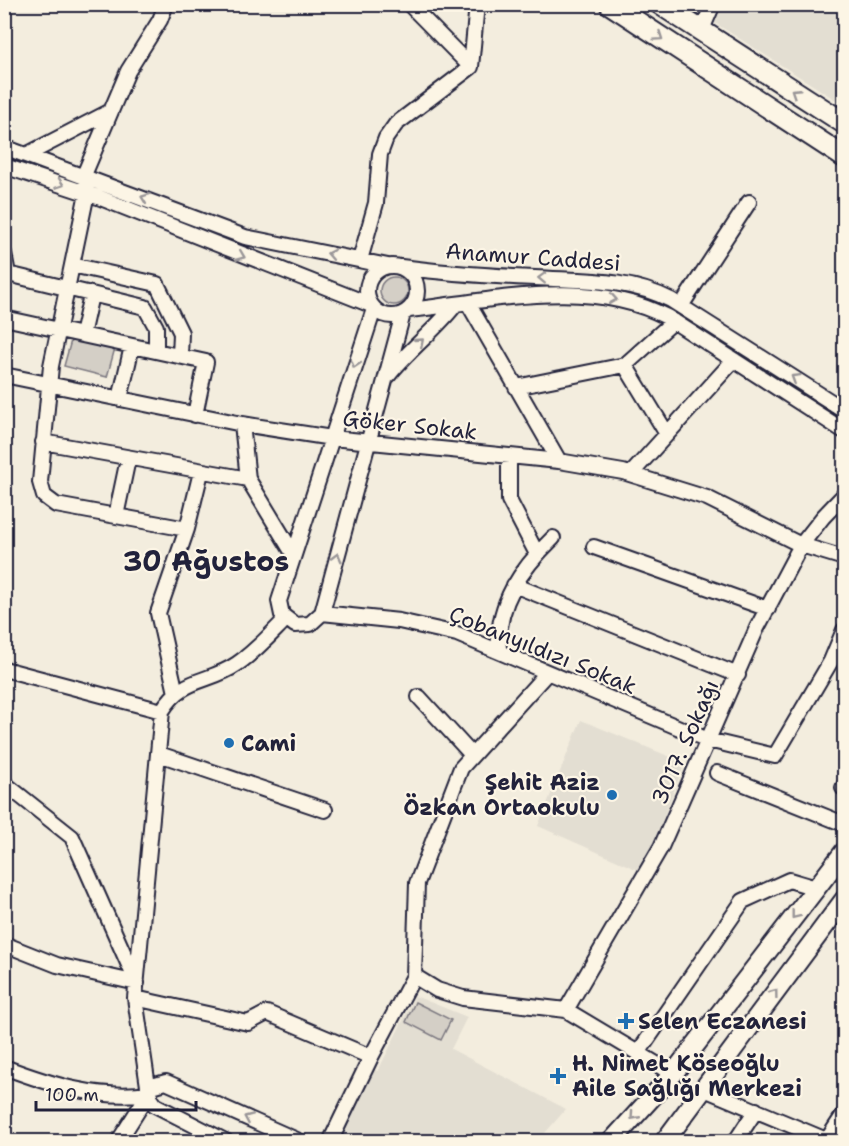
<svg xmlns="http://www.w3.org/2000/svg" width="849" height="1146" font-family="'Shantell Sans',sans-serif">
  <rect width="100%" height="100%" fill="#f3edde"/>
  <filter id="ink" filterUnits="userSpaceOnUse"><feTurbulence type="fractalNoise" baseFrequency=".0167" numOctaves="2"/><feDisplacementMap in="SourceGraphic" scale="12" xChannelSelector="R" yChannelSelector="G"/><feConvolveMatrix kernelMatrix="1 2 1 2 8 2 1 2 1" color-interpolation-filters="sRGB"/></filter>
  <g filter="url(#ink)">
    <!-- built -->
    <path fill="#e3ded2" d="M 723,5 L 844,5 L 844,105 L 715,23 Z
      M 581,720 L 685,763 L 647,858 L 638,870 L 538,826 Z
      M 415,996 L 467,1017 L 451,1049 L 566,1109 L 538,1141 L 337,1142 L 370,1068 L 378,1071 Z"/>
    <!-- green -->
    <path fill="#d4cfc6" stroke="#7b7880" stroke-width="1.5" d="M380 291a14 14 0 1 1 28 0a14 14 0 1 1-28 0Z
      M 72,337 L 115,348 L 107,377 L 64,366 Z
      M 415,1002 L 451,1020 L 441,1040 L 406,1022 Z"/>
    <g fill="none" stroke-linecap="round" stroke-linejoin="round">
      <!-- minor casing -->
      <g stroke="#22223b" stroke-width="18">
        <path id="minor" d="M 166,4 L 160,20 L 128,71 L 84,175 L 87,193 L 51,366 L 40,482 L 44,496 L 56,505 L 187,529 L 201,472
          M 409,4 L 471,67
          M 701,32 L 713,4
          M 4,147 L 245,237 L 388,266
          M 28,154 L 111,111
          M 4,166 L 98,197 L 371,305
          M 4,253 L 8,274 L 145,307 L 156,327 L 156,351
          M 360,260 L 376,203 L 380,154 L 386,138 L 396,124 L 471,67 L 477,4
          M 72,265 L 157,284 L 181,333 L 180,356
          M367 291a25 25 0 1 1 50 0a25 25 0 1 1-50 0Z
          M 401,267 C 445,273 490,276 535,278 C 582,281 628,278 671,300 L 844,410
          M 468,303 L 559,461
          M 681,306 L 749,202
          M 374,309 L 279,601 L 282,615 L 295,625 L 310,624 L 322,613 L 403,314
          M 409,310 C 492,301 588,276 667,317 L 844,431
          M 4,318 L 206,362 L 195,415
          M 82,335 L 91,295
          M 625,365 L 674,321
          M 4,375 L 242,424 L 332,438 L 559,461 L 623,472 L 707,498 L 801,545 L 844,558
          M 388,376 C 408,350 435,331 455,305
          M 516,387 L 625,365 L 667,434
          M 120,399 L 132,346
          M 242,424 L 248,479 L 294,555
          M 43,442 L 248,479
          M 509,456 L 509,500 L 537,554
          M 631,474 L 734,360
          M 116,516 L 128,459
          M 594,547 L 768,609
          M 514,585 L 738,675
          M 322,613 L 399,621 L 457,634 L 708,740 L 775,756 L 831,661 L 844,630
          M 499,650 C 496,604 521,569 553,538
          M 4,669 L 162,711
          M 176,693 L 158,613 L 187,529
          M 419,697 L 472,755
          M 159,754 L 325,810
          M 717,773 L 844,824
          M 4,783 L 72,837 L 136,981
          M 843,788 L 844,786
          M 4,944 L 57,965 L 137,983
          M 414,976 L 437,990 L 463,998 L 566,1010 L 673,1074
          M 135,998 L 248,1023 L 267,1013 L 371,1057
          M 566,1010 L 661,847 L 757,628 L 801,545 L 823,517 L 844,495
          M 638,1053 L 743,901 L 789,880 L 816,888
          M 4,1067 C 52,1085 99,1100 149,1093
          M 702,1088 L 831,1142
          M 827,1140 L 844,1114
          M 118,1142 L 149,1093 L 135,998 L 162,711 C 183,676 208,684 237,664 C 255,652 270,635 286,619
          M 227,1142 L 155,1105 L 149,1096 L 152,1086 L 166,1082 L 301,1142
          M 330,1142 L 371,1057 L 414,976 L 417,883 L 461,768 L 547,673
          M 735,1142 L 756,1110"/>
      </g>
      <!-- major casing -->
      <g stroke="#22223b" stroke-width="22">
        <path id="major" d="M 611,1142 L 673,1074 L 844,852
          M 664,1142 L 844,900"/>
      </g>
      <!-- highway casing -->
      <g stroke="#22223b" stroke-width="24">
        <path id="highway" d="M 610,4 L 844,157
          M 660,4 L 844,123"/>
      </g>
      <!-- minor -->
      <use href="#minor" stroke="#fcf5e5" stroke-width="14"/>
      <!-- major -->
      <use href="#major" stroke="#fcf5e5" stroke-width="18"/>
      <!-- highway -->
      <use href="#highway" stroke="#fcf5e5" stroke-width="20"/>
    </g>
    <!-- one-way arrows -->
    <defs><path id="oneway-chevron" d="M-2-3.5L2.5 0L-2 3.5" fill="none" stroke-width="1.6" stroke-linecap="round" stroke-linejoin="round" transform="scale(1.5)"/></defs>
    <g stroke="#9a9698">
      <use href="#oneway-chevron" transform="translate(659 37) rotate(34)"/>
      <use href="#oneway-chevron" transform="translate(795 92) rotate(-147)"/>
      <use href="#oneway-chevron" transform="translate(60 184) rotate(19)"/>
      <use href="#oneway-chevron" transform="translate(145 198) rotate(-159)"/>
      <use href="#oneway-chevron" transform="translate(331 254) rotate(-169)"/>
      <use href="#oneway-chevron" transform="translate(241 256) rotate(22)"/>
      <use href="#oneway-chevron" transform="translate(542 278) rotate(-178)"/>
      <use href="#oneway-chevron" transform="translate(613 299) rotate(10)"/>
      <use href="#oneway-chevron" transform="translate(420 342) rotate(-41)"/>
      <use href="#oneway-chevron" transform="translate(355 364) rotate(107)"/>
      <use href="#oneway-chevron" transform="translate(795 378) rotate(-148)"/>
      <use href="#oneway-chevron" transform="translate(337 557) rotate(-75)"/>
      <use href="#oneway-chevron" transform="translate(795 915) rotate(128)"/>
      <use href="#oneway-chevron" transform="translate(774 993) rotate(-53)"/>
      <use href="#oneway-chevron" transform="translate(634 1116) rotate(132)"/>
      <use href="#oneway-chevron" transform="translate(248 1118) rotate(-156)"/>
    </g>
  </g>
  <!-- markers -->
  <g fill="#1f6fb2" stroke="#fcf5e5" stroke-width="2">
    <circle cx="229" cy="743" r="6"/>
    <circle cx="612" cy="795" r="6"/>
    <path d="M623 1012h6v6h6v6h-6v6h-6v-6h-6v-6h6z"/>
    <path d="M555 1067h6v6h6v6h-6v6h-6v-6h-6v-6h6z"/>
  </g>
  <g text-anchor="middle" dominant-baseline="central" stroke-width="4.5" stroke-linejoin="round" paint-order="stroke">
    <!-- street labels -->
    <g font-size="22" fill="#22223b" stroke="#fcf5e5">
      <text transform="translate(533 257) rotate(4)">Anamur Caddesi</text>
      <text transform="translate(410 425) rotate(6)">Göker Sokak</text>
      <text transform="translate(543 650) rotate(22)">Çobanyıldızı Sokak</text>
      <text transform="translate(685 742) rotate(-66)">3017. Sokağı</text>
    </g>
    <!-- poi labels -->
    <g font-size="22" font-weight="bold" fill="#22223b" stroke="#fcf5e5" text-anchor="start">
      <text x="241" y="743">Cami</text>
      <text x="600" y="782" text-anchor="end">Şehit Aziz<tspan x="600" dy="25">Özkan Ortaokulu</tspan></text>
      <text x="638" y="1021">Selen Eczanesi</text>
      <text x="572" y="1063">H. Nimet Köseoğlu<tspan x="572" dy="25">Aile Sağlığı Merkezi</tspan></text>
    </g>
    <!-- district labels -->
    <g font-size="28" font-weight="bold" fill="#22223b" stroke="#fcf5e5">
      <text x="206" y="561">30 Ağustos</text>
    </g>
  </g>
  <!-- margin -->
  <rect width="849" height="1146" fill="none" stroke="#fcf5e5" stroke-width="24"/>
  <rect x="12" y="12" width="825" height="1122" fill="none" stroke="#22223b" stroke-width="2" filter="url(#ink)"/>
  <!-- scale -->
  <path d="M36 1101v9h160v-9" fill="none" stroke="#22223b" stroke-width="3"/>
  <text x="45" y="1101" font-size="18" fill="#22223b" stroke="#fcf5e5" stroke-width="4.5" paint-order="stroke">100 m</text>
</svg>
